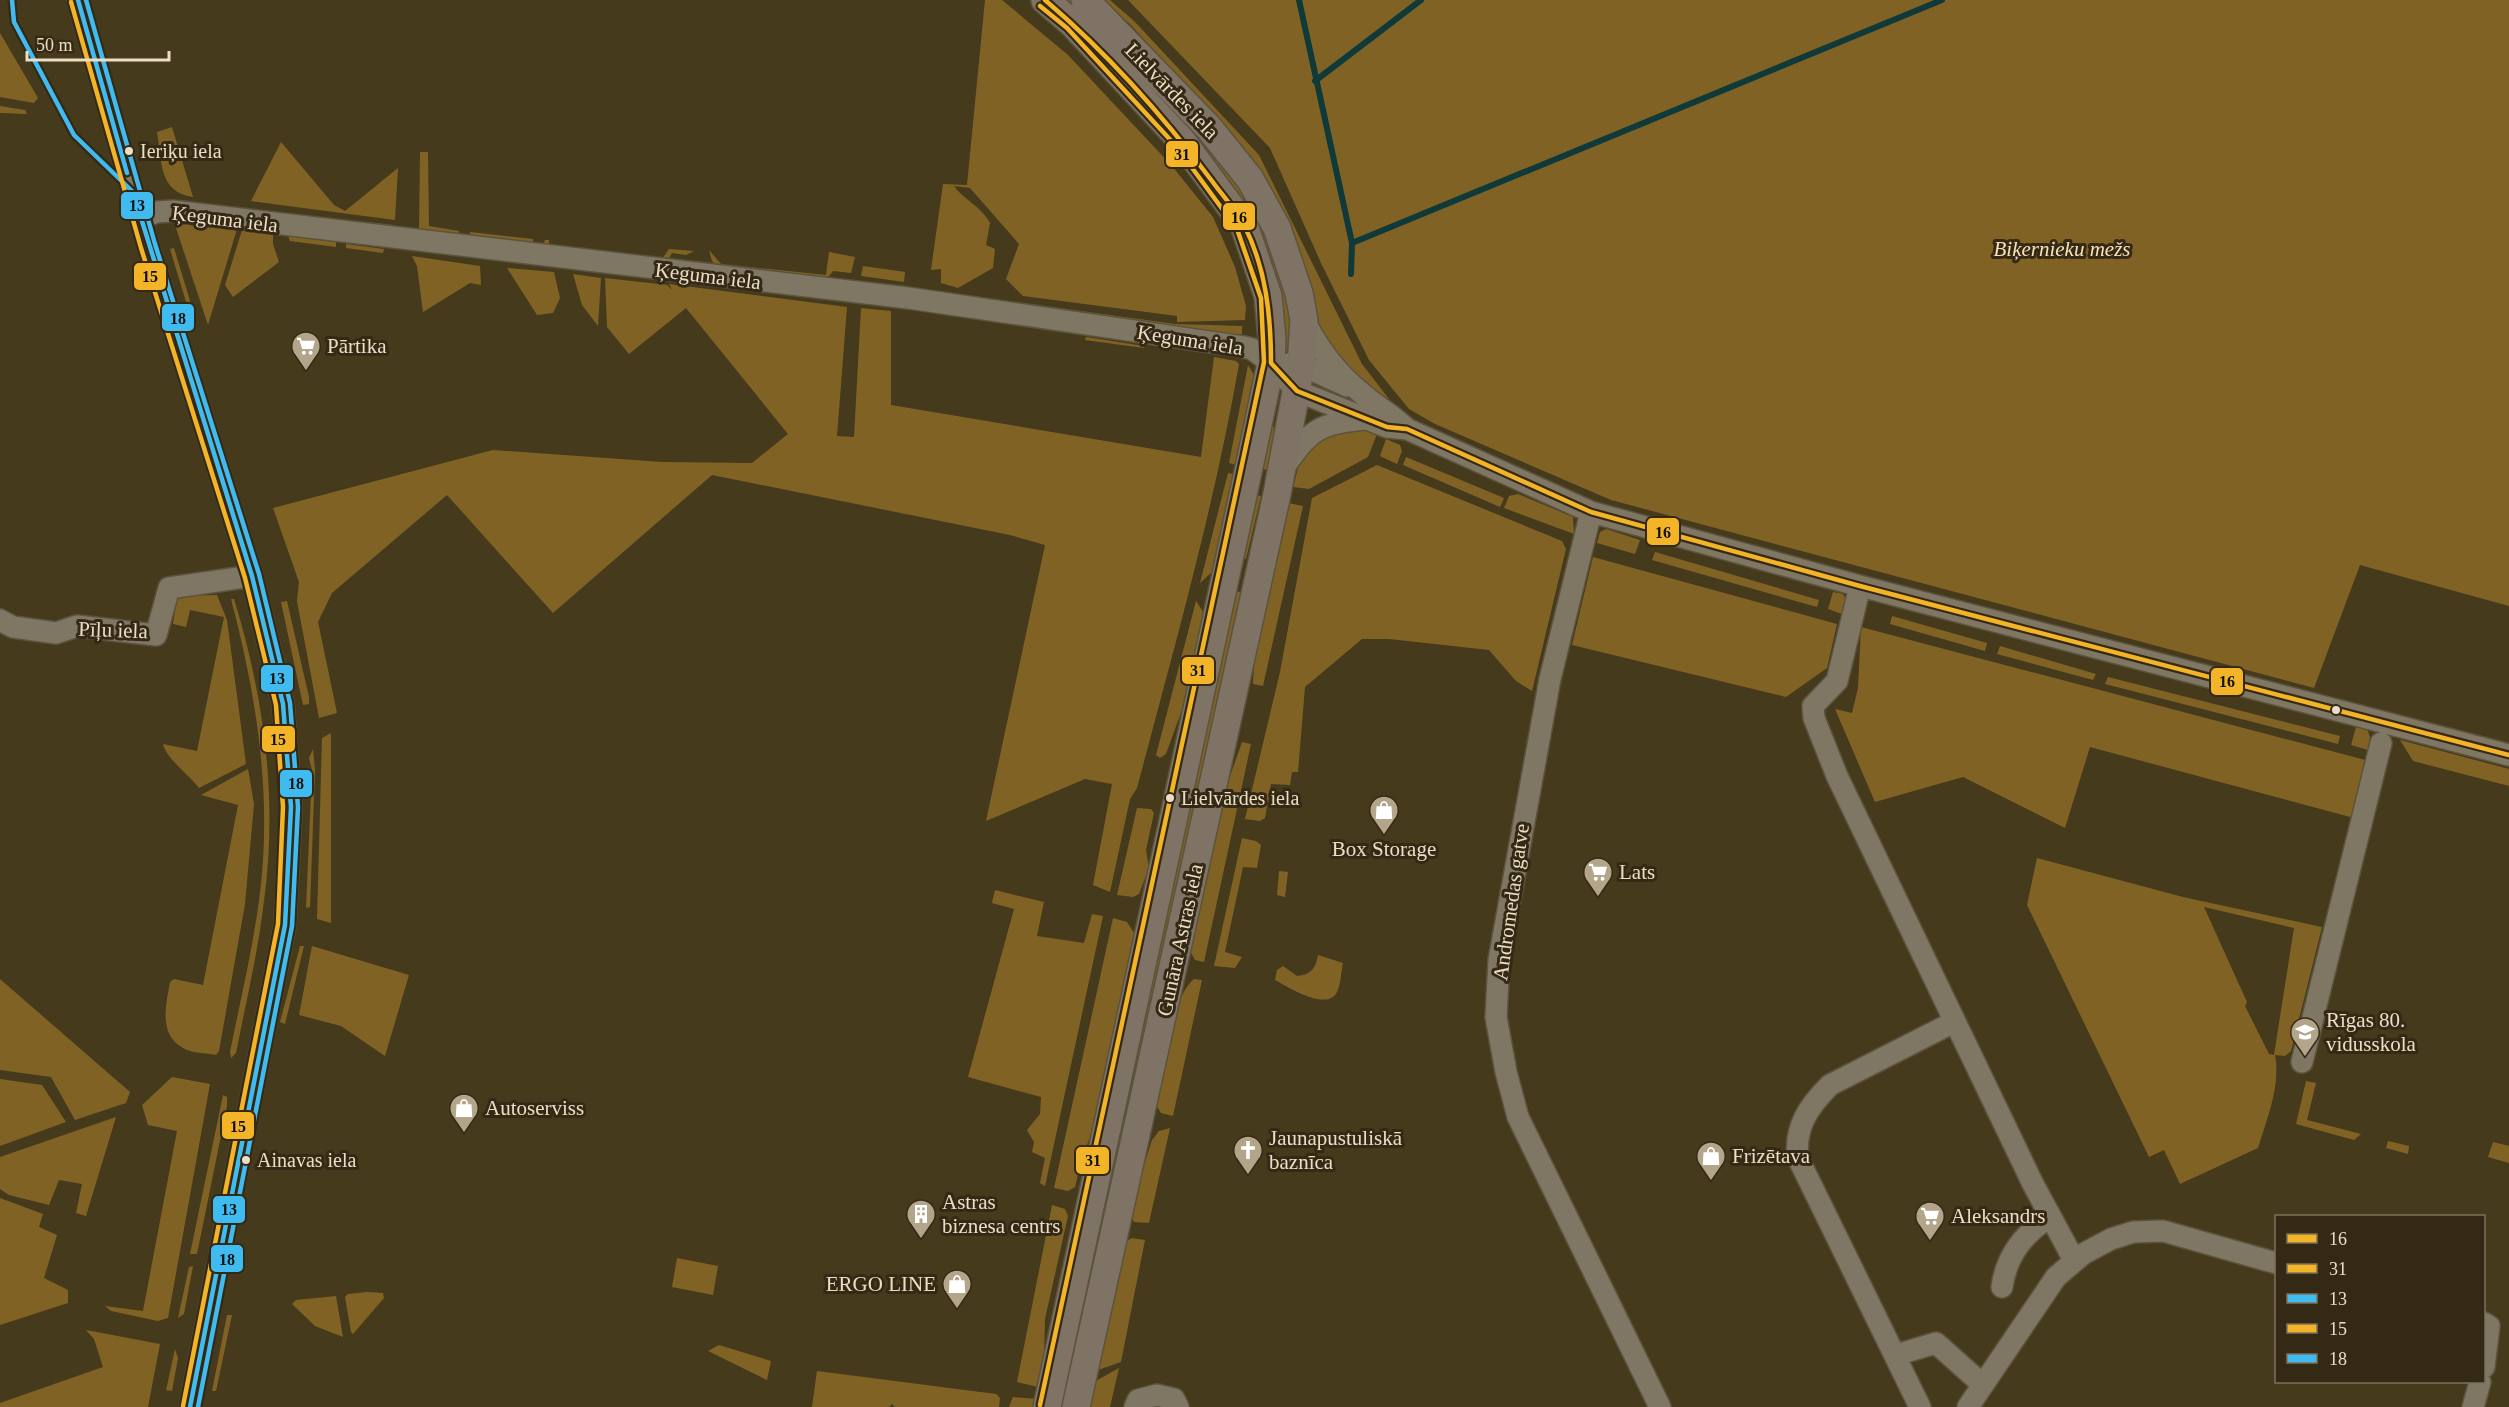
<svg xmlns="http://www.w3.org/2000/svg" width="2509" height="1407" font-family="'Times New Roman',serif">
  <rect width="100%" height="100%" fill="#463a1c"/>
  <!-- green -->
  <path fill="#806324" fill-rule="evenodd" d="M 985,0 L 1002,0 L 1068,55 L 1172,166 L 1213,217 L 1235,267 L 1246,306 L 1245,320 L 1177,322 L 1177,316 L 1023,296 L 1006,279 L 1019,244 L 970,188 L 954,186 C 965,201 980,205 990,223 L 986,245 L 995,249 L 993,268 L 958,288 L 941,283 L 941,269 L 931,270 L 943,184 L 967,185 Z
    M 1058,0 L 1074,0 L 1104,29 L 1249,192 L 1292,303 L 1293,351 L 1288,353 L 1281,349 L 1258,239 Z
    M 1103,0 L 1110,0 L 1135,22 L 1259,155 L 1362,364 L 1389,399 L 1387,401 L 1340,367 L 1320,337 L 1303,268 L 1280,203 L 1255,162 L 1131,25 Z
    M 1128,0 L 2509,0 L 2509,606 L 2360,565 L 2314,688 L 1611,500 L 1435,424 L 1409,409 L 1369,360 L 1321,263 L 1270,148 Z
    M 0,33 L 38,98 L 34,103 L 0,97 Z
    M 0,106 L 25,110 L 27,114 L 0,113 Z
    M 172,127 L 193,197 C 158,192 162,161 157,132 Z
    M 281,142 L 334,205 L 345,211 L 398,168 L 395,220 L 251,201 Z
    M 420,152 L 428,152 L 429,226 L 459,231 L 459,236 L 419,230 Z
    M 230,207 L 393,225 L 393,229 Z
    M 181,222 L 237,229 L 208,325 L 175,225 Z
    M 242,230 L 273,232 L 273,244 L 279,262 L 233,297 L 225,285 Z
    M 470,232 L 533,239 L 533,243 L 470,236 Z
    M 288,236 L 336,242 L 336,247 L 290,241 Z
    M 545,240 L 549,240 L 549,245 L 662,259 L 669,249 L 694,251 L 686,255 L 672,253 L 667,262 L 542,248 Z
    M 346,244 L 384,249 L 383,253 L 346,248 Z
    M 174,248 L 191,304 L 187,305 L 170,249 Z
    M 709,250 L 721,264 L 826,275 L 829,252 L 855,257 L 851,273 L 833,271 L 826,280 L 718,267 L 712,261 Z
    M 412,256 L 480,266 L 481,285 L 470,283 L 423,312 L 417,266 Z
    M 863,266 L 905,272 L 904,282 L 861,276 Z
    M 507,268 L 554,272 L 560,298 L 553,313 L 537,315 Z
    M 573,274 L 601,278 L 598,326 L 582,305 Z
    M 605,278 L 667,285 L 672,290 L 669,284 L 847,307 L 837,436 L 854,437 L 861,308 L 891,311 L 891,405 L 1201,457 L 1214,357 L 1236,361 L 1239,364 C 1214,508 1174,648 1137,788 L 1130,799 L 1110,892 L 1093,885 L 1112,784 L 1085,779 L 986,821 L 1045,545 L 1010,535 L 712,475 L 553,613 L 447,495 L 332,593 L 318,622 L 337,713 L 319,718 L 297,601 L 299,582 L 273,508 L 493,450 L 662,462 L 752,463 L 788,434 L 686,308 L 629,354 L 607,327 Z
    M 916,288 L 1175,324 L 1242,326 L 1242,334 L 1233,337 L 916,291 Z
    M 1086,337 L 1144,346 L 1144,348 L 1085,340 Z
    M 1248,365 L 1254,375 L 1255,386 L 1236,465 L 1229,463 Z
    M 1273,426 L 1276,430 L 1267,470 L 1258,468 L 1269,428 Z
    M 1355,426 L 1377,434 L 1368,457 L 1309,489 L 1293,487 L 1300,461 L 1323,433 Z
    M 1386,439 L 1400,445 L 1402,451 L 1397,464 L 1380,456 Z
    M 1406,457 L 1504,498 L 1500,507 L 1403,465 Z
    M 1377,465 L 1562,541 L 1566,549 L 1532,691 L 1516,681 L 1489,650 L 1389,639 L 1362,639 L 1305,687 L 1298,772 L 1292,772 L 1290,785 L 1271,784 L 1265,818 L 1260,821 L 1245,819 L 1280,672 L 1312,498 Z
    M 1228,473 L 1234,474 L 1213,571 L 1200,583 Z
    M 1252,494 L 1261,496 L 1246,559 L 1239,557 Z
    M 1518,494 L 1573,517 L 1574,534 L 1504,508 L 1509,496 Z
    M 1288,503 L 1303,506 L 1263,686 L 1253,684 L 1256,630 Z
    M 1606,529 L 1640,540 L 1635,554 L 1597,543 L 1600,532 Z
    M 1655,552 L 1819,600 L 1817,607 L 1652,560 Z
    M 1593,557 L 1837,624 L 1827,668 L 1786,697 L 1572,645 Z
    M 1234,591 L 1242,592 L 1067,1399 L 1060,1395 Z
    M 1833,592 L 1843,594 L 1847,602 L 1845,615 L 1828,609 Z
    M 217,595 L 227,620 L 246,764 L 199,788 C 190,776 165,757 163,744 L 197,751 L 224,617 L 190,610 L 186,627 L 173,624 L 177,596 Z
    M 231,599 L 234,599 C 264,696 278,799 264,901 C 258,952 246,1002 236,1053 L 231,1058 L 230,1052 C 240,1002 252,952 259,901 C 273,798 257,698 231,599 Z
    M 287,601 L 309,697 L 309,704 L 303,705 L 281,602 Z
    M 1196,601 L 1205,615 L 1184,704 L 1166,754 L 1160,758 L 1156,755 Z
    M 1892,616 L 1987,643 L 1985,651 L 1890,624 Z
    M 1861,627 L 2369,761 L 2354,818 L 2090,747 L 2065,828 L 1963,777 L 1875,802 L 1835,709 L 1852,713 L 1858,688 Z
    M 2000,646 L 2096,674 L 2093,680 L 1997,654 Z
    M 2108,677 L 2340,736 L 2338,744 L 2105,684 Z
    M 2356,727 L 2367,729 L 2370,737 L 2368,750 L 2351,745 Z
    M 331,733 L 331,923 L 317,919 L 322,738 Z
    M 2400,740 L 2509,769 L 2509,786 L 2413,761 Z
    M 1242,742 L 1251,744 L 1204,962 L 1195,960 L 1189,949 L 1216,816 Z
    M 313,749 L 315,770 L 310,907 L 306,908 L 312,770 L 309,758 Z
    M 248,769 L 254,804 L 245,904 L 219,1051 L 216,1055 C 206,1053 191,1053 183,1048 C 158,1034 166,1005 170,982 L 174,979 L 203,985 L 238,805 L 201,795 Z
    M 1137,808 L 1151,809 L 1154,813 L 1146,850 L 1149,868 L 1139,894 L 1133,897 L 1117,895 Z
    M 1242,838 L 1256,841 L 1261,845 L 1257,868 L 1243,867 L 1225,952 L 1242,957 L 1235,968 L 1214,966 Z
    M 2037,858 L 2183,897 L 2322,927 L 2291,1051 L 2285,1056 L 2275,1055 C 2281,1085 2267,1119 2258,1148 L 2180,1184 L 2164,1150 L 2149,1157 L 2027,905 ZM 2204,907 L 2294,928 L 2274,1055 L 2269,1054 L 2245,1006 L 2247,1002 Z
    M 1279,871 L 1288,872 L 1285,897 L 1277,895 Z
    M 995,890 L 1044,902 L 1037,936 L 1084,943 L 1092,914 L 1103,916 L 1045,1186 L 1040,1183 L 1045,1158 L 1032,1152 L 1034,1142 L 1027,1130 L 1040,1114 L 1041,1097 L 968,1077 L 1014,909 L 992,903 Z
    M 1113,918 L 1127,922 L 1136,936 L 1095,1125 L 1082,1157 L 1075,1187 L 1068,1191 L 1054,1188 Z
    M 300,946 L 304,946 L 285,1024 L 280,1022 Z
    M 312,946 L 409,975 L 385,1056 L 341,1026 L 299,1015 Z
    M 1318,955 L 1343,963 C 1341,972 1341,984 1337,992 C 1327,1012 1288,987 1275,980 L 1277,970 L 1283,966 L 1297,976 C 1311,975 1316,968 1318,955 Z
    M 0,979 L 130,1092 L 126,1103 L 75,1120 L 51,1077 L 0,1070 Z
    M 1194,979 L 1202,980 L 1173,1116 L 1161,1113 L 1154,1102 C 1160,1074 1172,996 1194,979 Z
    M 172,1077 L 210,1084 L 168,1318 L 158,1321 L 111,1311 L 105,1306 L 143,1311 L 177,1131 L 148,1125 L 142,1105 Z
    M 0,1079 L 42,1085 L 66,1122 L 0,1146 Z
    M 2306,1081 L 2316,1083 L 2307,1120 L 2361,1134 L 2354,1140 L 2296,1124 Z
    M 223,1095 L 227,1097 L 227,1106 L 197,1254 L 190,1254 Z
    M 116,1117 L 86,1216 L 76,1213 L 82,1184 L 59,1180 L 49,1205 L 9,1195 L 0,1189 L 0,1157 Z
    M 1170,1128 L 1149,1223 L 1134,1222 L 1129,1212 L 1152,1140 L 1159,1131 Z
    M 2388,1141 L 2409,1146 L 2408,1154 L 2386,1148 Z
    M 2493,1142 L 2509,1146 L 2509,1163 L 2488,1157 Z
    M 0,1198 L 43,1214 L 39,1227 L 57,1235 L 44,1278 L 68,1290 L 68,1303 L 0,1325 Z
    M 1052,1205 L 1065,1209 L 1068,1216 L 1045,1319 L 1044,1356 L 1038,1387 L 1017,1382 Z
    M 1132,1238 L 1145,1240 L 1121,1362 L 1095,1371 L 1126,1241 Z
    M 677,1258 L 718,1266 L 713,1295 L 672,1287 Z
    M 193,1266 L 184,1314 L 178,1318 L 189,1267 Z
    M 367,1292 L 383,1293 L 384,1298 L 353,1334 L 351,1332 L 345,1297 L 348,1294 Z
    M 336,1296 L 343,1337 L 315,1326 L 292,1304 L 296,1300 Z
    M 227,1315 L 232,1315 L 216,1391 L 212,1391 Z
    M 86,1330 L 160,1344 L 148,1407 L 0,1407 L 0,1403 L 103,1367 L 94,1339 Z
    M 719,1345 L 771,1361 L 767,1380 L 708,1351 Z
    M 175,1349 L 178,1358 L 172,1391 L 166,1390 Z
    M 1119,1368 L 1110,1407 L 1090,1407 L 1094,1382 Z
    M 817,1371 L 996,1394 L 1000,1398 L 999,1407 L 895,1407 L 892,1404 L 889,1407 L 812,1407 Z
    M 1013,1397 L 1036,1399 L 1034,1407 L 1009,1407 Z"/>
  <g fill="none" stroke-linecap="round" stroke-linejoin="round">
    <!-- stream -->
    <path stroke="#103a3a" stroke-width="6" d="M 1299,0 L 1352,243 L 1351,274
      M 1315,81 L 1421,0
      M 1352,243 L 1942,0"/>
    <!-- minor casing -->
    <g stroke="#5c533d" stroke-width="24">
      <path id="minor" d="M 78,0 L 148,246 L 252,576 L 283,704 L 291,807 L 285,925 L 190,1407
        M 140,218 L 157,212 L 173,211 L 908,298 L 1244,347 L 1252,349 L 1271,363 L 1297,391 L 1387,427 L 1407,429 L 1591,512 L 1860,586 L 2509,755
        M 1304,320 C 1318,348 1335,371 1359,391 C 1374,405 1392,414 1407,429
        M 1287,364 L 1301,365 L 1347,386
        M 1285,466 C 1311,429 1319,424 1364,419
        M 1591,512 L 1550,679 L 1499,960 L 1496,1017 L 1506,1072 L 1518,1117 L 1660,1407
        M 1860,586 L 1837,681 L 1813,706 L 1814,718 L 1837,776 L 2033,1184 L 2074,1260
        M 0,620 L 13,627 L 56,633 L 77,626 L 156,635 L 169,588 L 252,576
        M 2302,1062 L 2381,743
        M 2002,1287 C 2006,1257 2024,1233 2050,1217
        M 2484,1323 L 2489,1326 L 2484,1367
        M 1896,1355 L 1936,1343 L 1983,1385
        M 1135,1407 L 1138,1400 L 1157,1395 L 1174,1399 L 1178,1407
        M 1920,1407 L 1798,1158 C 1794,1127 1809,1106 1830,1085 L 1954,1022
        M 1968,1407 L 2056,1277 L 2083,1254 L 2111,1239 L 2133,1232 L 2163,1231 L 2276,1263
        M 2473,1407 L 2480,1382"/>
    </g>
    <!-- major casing -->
    <g stroke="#5c533d" stroke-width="30">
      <path id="major" d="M 1045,0 L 1072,23 L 1182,141 L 1244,225 L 1268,296 L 1272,339 L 1271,363 L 1248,472 L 1047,1407
        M 1076,1407 L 1277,494 L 1301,365 L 1304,320 L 1299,293 L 1277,228 L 1250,179 L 1209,128 L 1085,0"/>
    </g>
    <!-- minor -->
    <use href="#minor" stroke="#7f7663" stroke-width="21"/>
    <!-- major -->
    <use href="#major" stroke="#7e7364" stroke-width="27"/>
    <!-- bus-1 casing -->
    <g stroke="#342915" stroke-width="9">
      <path id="bus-1" d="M 1045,0 C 1106,52 1164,117 1212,181 C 1222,195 1236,210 1244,225 C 1266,268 1271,316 1271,363 L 1297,391 L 1387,427 L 1407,429 L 1591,512 L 1860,586 L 2509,755"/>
    </g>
    <!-- bus-2 casing -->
    <g stroke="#342915" stroke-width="9">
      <path id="bus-2" d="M 1040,1405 L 1264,362 L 1261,298 L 1237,229 L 1176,146 L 1067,28 L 1040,6"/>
    </g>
    <!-- bus-3 casing -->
    <g stroke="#342915" stroke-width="9">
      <path id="bus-3" d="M 12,0 L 14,22 L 74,135 L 133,192 L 252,576 L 283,704 L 291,807 L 285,925 L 190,1407
        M 78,0 L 127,173"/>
    </g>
    <!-- bus-4 casing -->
    <g stroke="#342915" stroke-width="9">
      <path id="bus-4" d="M 71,2 L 141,248 L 245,578 L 276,705 L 283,807 L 278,924 L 183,1406"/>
    </g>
    <!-- bus-5 casing -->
    <g stroke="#342915" stroke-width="9">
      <path id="bus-5" d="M 86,0 L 155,244 L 259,574 L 290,703 L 298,807 L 292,926 L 198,1407"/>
    </g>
    <!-- bus-1 -->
    <use href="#bus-1" stroke="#f4b427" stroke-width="4.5"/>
    <!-- bus-2 -->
    <use href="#bus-2" stroke="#f4b427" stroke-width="4.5"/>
    <!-- bus-3 -->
    <use href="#bus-3" stroke="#40bbf0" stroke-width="4.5"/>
    <!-- bus-4 -->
    <use href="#bus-4" stroke="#f4b427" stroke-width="4.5"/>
    <!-- bus-5 -->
    <use href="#bus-5" stroke="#40bbf0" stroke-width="4.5"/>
  </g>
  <!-- icons -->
  <defs>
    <g id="supermarket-pin" transform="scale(1.5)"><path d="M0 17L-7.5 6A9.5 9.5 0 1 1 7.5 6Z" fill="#b2a58a" stroke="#342915"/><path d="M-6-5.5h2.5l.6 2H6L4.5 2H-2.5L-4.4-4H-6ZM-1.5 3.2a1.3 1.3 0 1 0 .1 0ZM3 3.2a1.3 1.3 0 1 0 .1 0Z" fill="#fff"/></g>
    <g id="shop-pin" transform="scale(1.5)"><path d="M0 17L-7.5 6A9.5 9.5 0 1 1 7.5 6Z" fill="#b2a58a" stroke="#342915"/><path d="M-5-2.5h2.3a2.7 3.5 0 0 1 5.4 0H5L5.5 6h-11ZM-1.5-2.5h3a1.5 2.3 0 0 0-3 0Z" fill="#fff"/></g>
    <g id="school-pin" transform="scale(1.5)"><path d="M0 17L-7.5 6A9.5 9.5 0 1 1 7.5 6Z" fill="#b2a58a" stroke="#342915"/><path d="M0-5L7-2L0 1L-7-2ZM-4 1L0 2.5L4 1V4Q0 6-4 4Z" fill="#fff"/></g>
    <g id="church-pin" transform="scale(1.5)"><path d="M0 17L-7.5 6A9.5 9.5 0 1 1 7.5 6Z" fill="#b2a58a" stroke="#342915"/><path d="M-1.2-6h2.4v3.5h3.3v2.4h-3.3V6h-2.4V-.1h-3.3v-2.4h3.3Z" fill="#fff"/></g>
    <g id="building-pin" transform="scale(1.5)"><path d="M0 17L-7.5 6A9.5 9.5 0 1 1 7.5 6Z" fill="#b2a58a" stroke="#342915"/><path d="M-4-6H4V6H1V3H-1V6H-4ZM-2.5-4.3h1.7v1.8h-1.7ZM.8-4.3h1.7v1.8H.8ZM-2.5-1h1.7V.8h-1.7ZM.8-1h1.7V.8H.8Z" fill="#fff"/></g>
  </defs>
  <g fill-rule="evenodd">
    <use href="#supermarket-pin" x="306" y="346"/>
    <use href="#shop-pin" x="1384" y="810"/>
    <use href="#supermarket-pin" x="1598" y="872"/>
    <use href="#school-pin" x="2305" y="1032"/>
    <use href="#shop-pin" x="464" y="1108"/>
    <use href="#church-pin" x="1248" y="1150"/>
    <use href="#shop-pin" x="1711" y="1156"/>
    <use href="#building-pin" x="921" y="1214"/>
    <use href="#supermarket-pin" x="1930" y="1216"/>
    <use href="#shop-pin" x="957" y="1284"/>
  </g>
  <!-- markers -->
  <g fill="#ecdec5" stroke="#342915" stroke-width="2">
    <circle cx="129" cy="151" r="5"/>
    <circle cx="2336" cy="710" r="5"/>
    <circle cx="1170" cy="798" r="5"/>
    <circle cx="246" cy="1160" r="5"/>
  </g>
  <g text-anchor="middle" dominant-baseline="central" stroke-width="6" stroke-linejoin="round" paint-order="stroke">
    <!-- bus labels -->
    <g font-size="20" fill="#ecdec5" stroke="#342915" text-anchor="start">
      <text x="140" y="151">Ieriķu iela</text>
      <text x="1181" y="798">Lielvārdes iela</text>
      <text x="257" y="1160">Ainavas iela</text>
    </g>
    <!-- street labels -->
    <g font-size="21" fill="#ecdec5" stroke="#342915">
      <text transform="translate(1172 91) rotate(46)">Lielvārdes iela</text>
      <text transform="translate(225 219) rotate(7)">Ķeguma iela</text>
      <text transform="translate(708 276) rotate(7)">Ķeguma iela</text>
      <text transform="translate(1190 340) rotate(9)">Ķeguma iela</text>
      <text transform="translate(113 630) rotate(2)">Pīļu iela</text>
      <text transform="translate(1511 902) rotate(-82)">Andromedas gatve</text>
      <text transform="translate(1180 940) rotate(-78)">Gunāra Astras iela</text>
    </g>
    <!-- park labels -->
    <g font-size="21" font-style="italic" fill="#f8e1b7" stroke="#342915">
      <text x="2062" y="249">Biķernieku mežs</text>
    </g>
    <!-- poi labels -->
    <g font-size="21" fill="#ecdec5" stroke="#342915" text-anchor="start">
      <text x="327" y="346">Pārtika</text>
      <text x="1384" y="849" text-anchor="middle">Box Storage</text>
      <text x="1619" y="872">Lats</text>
      <text x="2326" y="1020">Rīgas 80.<tspan x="2326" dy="24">vidusskola</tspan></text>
      <text x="485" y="1108">Autoserviss</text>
      <text x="1269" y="1138">Jaunapustuliskā<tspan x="1269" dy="24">baznīca</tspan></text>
      <text x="1732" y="1156">Frizētava</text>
      <text x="942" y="1202">Astras<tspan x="942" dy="24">biznesa centrs</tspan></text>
      <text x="1951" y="1216">Aleksandrs</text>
      <text x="936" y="1284" text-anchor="end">ERGO LINE</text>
    </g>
  </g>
  <g stroke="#342915" stroke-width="2">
    <rect x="1165" y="140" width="34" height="28" rx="6" fill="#f4b427"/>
    <rect x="120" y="191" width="34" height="29" rx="6" fill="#40bbf0"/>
    <rect x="1222" y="202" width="34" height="29" rx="6" fill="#f4b427"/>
    <rect x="133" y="262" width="34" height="29" rx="6" fill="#f4b427"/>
    <rect x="161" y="303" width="34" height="29" rx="6" fill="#40bbf0"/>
    <rect x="1646" y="517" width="34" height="29" rx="6" fill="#f4b427"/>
    <rect x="1181" y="656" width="34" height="29" rx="6" fill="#f4b427"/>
    <rect x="260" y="664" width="34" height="29" rx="6" fill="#40bbf0"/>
    <rect x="2210" y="667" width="34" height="29" rx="6" fill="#f4b427"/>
    <rect x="261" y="725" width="35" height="28" rx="6" fill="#f4b427"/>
    <rect x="279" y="769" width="34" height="29" rx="6" fill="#40bbf0"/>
    <rect x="221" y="1111" width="34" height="29" rx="6" fill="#f4b427"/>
    <rect x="1075" y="1146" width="35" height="29" rx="6" fill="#f4b427"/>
    <rect x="212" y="1195" width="34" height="29" rx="6" fill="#40bbf0"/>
    <rect x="210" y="1244" width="34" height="29" rx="6" fill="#40bbf0"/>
  </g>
  <g font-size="16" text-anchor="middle" font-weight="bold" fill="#111">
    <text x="1182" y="160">31</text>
    <text x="137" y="211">13</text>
    <text x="1239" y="223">16</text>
    <text x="150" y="282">15</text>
    <text x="178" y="324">18</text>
    <text x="1663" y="538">16</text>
    <text x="1198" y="676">31</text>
    <text x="277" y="684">13</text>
    <text x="2227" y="687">16</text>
    <text x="278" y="745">15</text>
    <text x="296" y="789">18</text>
    <text x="238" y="1132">15</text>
    <text x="1093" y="1166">31</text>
    <text x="229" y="1215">13</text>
    <text x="227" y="1265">18</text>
  </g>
  <!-- legend -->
  <rect x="2275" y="1215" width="210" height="168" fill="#342915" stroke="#7e715b" stroke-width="1.5"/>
  <rect x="2287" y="1234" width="30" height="9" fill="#f4b427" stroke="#7e715b" stroke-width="1.5"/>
  <text x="2329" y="1245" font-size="18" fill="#ecdec5">16</text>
  <rect x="2287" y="1264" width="30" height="9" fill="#f4b427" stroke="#7e715b" stroke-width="1.5"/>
  <text x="2329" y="1275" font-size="18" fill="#ecdec5">31</text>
  <rect x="2287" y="1294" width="30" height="9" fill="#40bbf0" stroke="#7e715b" stroke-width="1.5"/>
  <text x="2329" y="1305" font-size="18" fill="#ecdec5">13</text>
  <rect x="2287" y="1324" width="30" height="9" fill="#f4b427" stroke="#7e715b" stroke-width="1.5"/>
  <text x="2329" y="1335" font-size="18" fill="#ecdec5">15</text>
  <rect x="2287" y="1354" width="30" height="9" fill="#40bbf0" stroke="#7e715b" stroke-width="1.5"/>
  <text x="2329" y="1365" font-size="18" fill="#ecdec5">18</text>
  <!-- scale -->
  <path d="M27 51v9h142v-9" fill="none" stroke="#ecdec5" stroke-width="3"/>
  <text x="36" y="51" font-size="18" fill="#ecdec5" stroke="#342915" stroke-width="4.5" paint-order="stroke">50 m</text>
</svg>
